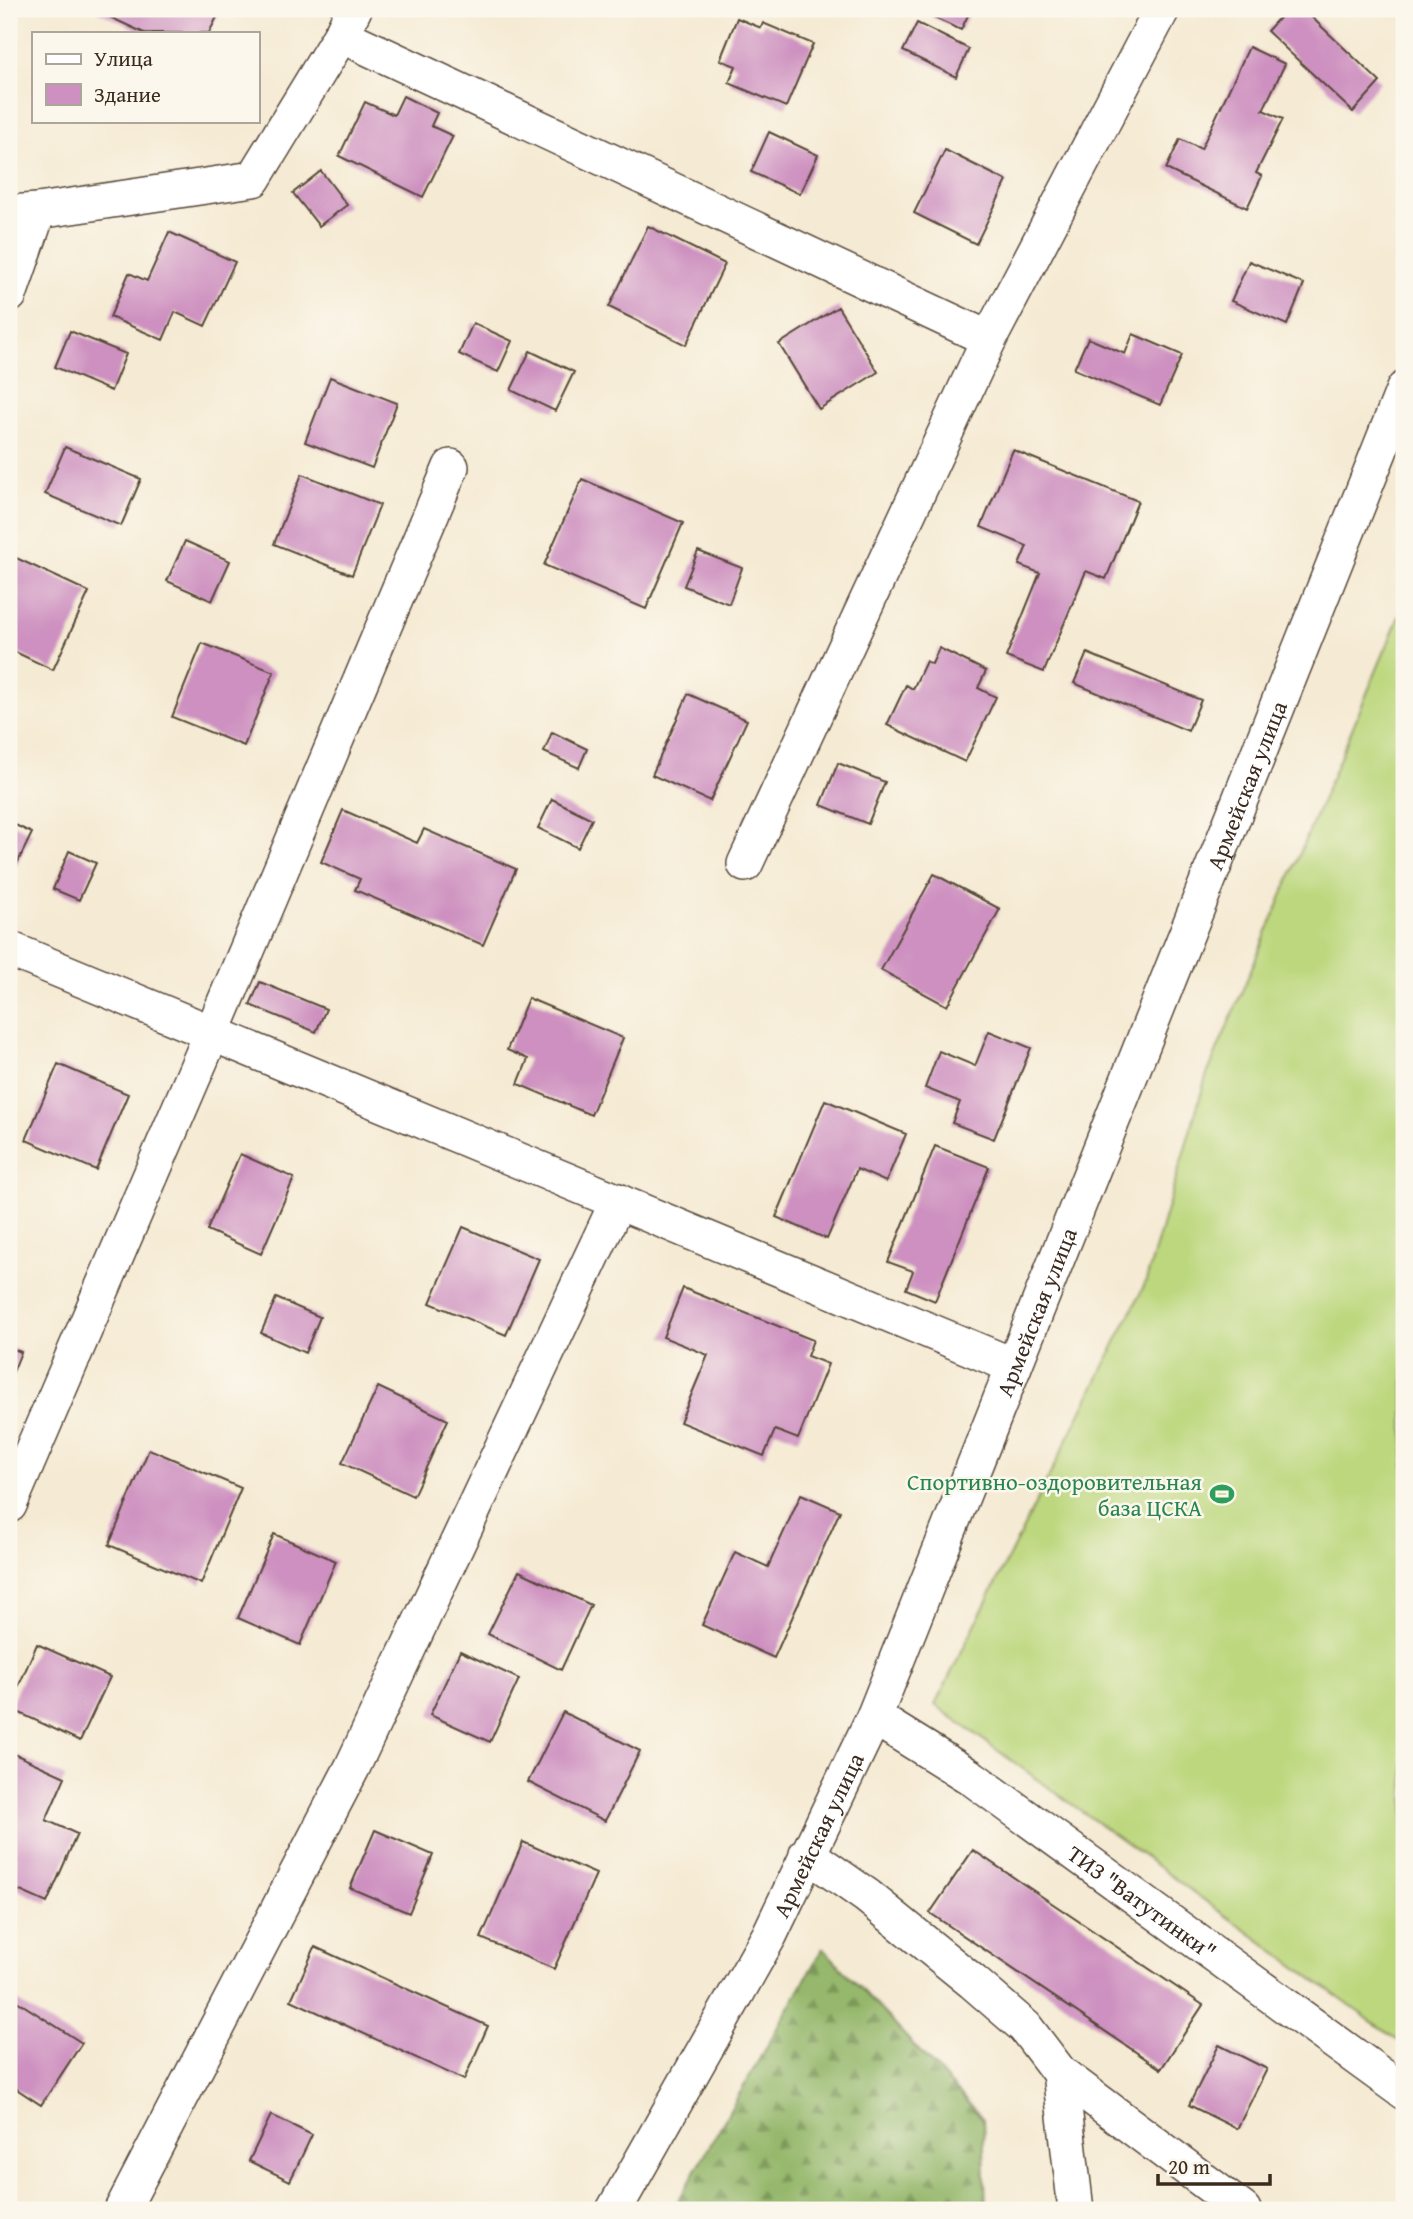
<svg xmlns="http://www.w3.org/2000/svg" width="1413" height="2219" font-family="'Gentium Book Plus',serif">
  <defs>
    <pattern id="forest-firs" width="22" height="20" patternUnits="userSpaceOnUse" patternTransform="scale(1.75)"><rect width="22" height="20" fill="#95b86c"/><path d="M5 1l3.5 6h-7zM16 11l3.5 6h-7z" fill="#7b9658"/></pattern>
  </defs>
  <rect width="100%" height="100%" fill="#fbf7ec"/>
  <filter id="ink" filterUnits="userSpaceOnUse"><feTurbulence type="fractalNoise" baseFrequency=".0143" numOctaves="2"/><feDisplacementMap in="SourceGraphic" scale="14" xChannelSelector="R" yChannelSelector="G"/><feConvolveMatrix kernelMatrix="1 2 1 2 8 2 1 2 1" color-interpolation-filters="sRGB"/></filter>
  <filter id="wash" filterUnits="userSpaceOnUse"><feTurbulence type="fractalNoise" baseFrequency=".00686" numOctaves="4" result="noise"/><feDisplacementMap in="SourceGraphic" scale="28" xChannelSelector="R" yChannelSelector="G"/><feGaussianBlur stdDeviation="1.57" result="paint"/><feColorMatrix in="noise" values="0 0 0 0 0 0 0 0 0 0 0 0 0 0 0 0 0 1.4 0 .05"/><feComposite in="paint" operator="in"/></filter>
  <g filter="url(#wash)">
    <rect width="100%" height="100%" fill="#f5ead3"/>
    <!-- grass -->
    <path fill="#bcd77d" stroke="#7c804e" stroke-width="2" d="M 1404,605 L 1404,2045 L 935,1705 L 1145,1284 L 1206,1077 Z"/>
    <!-- forest -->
    <path fill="url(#forest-firs)" stroke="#687145" stroke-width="2" d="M 823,1948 L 983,2119 L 986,2210 L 673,2210 Z"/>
    <g id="blocks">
      <!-- building -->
      <path fill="#cd90c0" d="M 101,9 L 221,9 L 209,33 L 144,33 L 99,12 Z
        M 936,9 L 971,9 L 961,30 L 932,17 Z
        M 1287,9 L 1303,9 L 1380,82 L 1353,112 L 1267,31 Z
        M 737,18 L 761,28 L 763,23 L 813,44 L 786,107 L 729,83 L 736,66 L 720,60 Z
        M 917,23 L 969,49 L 956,77 L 903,51 Z
        M 1249,47 L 1285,64 L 1263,110 L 1283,119 L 1256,173 L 1262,176 L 1247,208 L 1166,169 L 1180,139 L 1201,149 Z
        M 403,96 L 437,113 L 431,126 L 453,136 L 423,197 L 339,156 L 365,102 L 394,115 Z
        M 769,132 L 818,155 L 800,194 L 751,172 Z
        M 945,150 L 1007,181 L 976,244 L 914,213 Z
        M 321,171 L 347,205 L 319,226 L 293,193 Z
        M 648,226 L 725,264 L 686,345 L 609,307 Z
        M 169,232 L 235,262 L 205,326 L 175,312 L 163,340 L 110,317 L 129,273 L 147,281 Z
        M 1249,261 L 1304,284 L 1287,325 L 1231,301 Z
        M 838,307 L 878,372 L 819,409 L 779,344 Z
        M 473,323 L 512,341 L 498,372 L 459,354 Z
        M 70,331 L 126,354 L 111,391 L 55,367 Z
        M 1133,334 L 1182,355 L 1160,405 L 1074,369 L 1088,338 L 1125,354 Z
        M 530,351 L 574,372 L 555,411 L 511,390 Z
        M 330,377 L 397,403 L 372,468 L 305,442 Z
        M 65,447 L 141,479 L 121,526 L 45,494 Z
        M 1013,450 L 1138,501 L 1106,579 L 1086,571 L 1044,672 L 1006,657 L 1040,573 L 1019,565 L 1027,546 L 981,527 Z
        M 302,474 L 380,505 L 352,575 L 274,544 Z
        M 582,479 L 683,523 L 646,609 L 544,565 Z
        M 185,541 L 230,561 L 212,601 L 167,581 Z
        M 698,551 L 742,568 L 729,604 L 684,586 Z
        M 12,556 L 89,592 L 53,670 L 9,649 L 9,562 Z
        M 202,643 L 274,672 L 244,746 L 172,717 Z
        M 939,648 L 986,671 L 978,688 L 996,697 L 965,762 L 887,725 L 906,685 L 913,689 L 926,661 L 932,664 Z
        M 1087,653 L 1201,700 L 1188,731 L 1074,683 Z
        M 688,694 L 747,720 L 710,801 L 652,775 Z
        M 552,732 L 587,749 L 579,768 L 544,752 Z
        M 838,763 L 885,782 L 868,824 L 821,805 Z
        M 552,799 L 592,819 L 578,848 L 538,828 Z
        M 343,810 L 417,843 L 424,829 L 516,869 L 483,945 L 355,890 L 360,879 L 321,862 Z
        M 9,822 L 32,833 L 16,866 L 9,863 Z
        M 69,851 L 96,863 L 79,900 L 53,889 Z
        M 934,874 L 1000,909 L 947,1006 L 881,970 Z
        M 260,982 L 326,1009 L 316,1032 L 250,1005 Z
        M 528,998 L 623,1038 L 591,1115 L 518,1084 L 528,1059 L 507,1050 Z
        M 989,1031 L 1031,1048 L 994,1139 L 952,1123 L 960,1102 L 925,1088 L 939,1051 L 975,1066 Z
        M 58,1064 L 128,1094 L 96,1170 L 26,1140 Z
        M 825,1100 L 906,1134 L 886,1182 L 857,1169 L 827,1239 L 776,1217 Z
        M 935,1146 L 989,1167 L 935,1301 L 906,1289 L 913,1271 L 888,1262 Z
        M 240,1154 L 294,1178 L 261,1254 L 207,1230 Z
        M 463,1227 L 539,1259 L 506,1335 L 430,1303 Z
        M 683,1288 L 813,1340 L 807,1356 L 828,1364 L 798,1439 L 775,1430 L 764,1456 L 680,1422 L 708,1355 L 663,1337 Z
        M 276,1298 L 320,1317 L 305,1353 L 261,1333 Z
        M 9,1347 L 21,1352 L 9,1382 Z
        M 378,1387 L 448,1420 L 413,1496 L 342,1463 Z
        M 149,1449 L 241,1488 L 201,1584 L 109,1545 Z
        M 801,1494 L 840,1511 L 774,1658 L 702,1625 L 735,1552 L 768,1567 Z
        M 274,1534 L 336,1561 L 300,1645 L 238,1618 Z
        M 519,1571 L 591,1605 L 561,1670 L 488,1634 Z
        M 37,1644 L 110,1677 L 80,1741 L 9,1708 Z
        M 460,1651 L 519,1679 L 490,1742 L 430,1715 Z
        M 563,1712 L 640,1751 L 605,1821 L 528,1782 Z
        M 10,1752 L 65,1777 L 46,1820 L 77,1834 L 47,1903 L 9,1886 Z
        M 375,1830 L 433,1855 L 409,1913 L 350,1888 Z
        M 523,1842 L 596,1874 L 554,1969 L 481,1938 Z
        M 973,1850 L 1203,2005 L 1161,2069 L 930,1913 Z
        M 315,1947 L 488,2026 L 464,2080 L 291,2000 Z
        M 9,1996 L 82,2043 L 41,2105 L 9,2084 Z
        M 1219,2045 L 1267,2069 L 1237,2129 L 1189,2105 Z
        M 271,2115 L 312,2135 L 290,2181 L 249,2161 Z"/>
    </g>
  </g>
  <g filter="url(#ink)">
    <use href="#blocks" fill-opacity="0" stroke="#574739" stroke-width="2"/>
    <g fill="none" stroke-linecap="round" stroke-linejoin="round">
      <!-- minor casing -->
      <g stroke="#574739" stroke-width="38">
        <g id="minor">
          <path d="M 354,9 L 341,35 L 989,339 L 1162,9"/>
          <path d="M 9,213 L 38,211 L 253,179 L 341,35"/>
          <path d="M 9,295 L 38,211"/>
          <path d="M 745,864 L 989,339"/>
          <path d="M 9,949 L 1014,1366"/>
          <path d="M 9,1505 L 212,1033 L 451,467"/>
          <path id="s1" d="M 874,1717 L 972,1778 L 1404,2092"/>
          <path d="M 807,1854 L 867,1896 L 973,1982 L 1025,2027 L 1060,2073 L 1243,2210"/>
          <path d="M 1060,2073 L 1076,2210"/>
          <path d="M 122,2210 L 352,1768 L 618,1201"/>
          <path id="s2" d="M 614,2210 L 769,1936 L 874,1717 L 1404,389"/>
        </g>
      </g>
      <!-- minor -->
      <use href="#minor" stroke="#fff" stroke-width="35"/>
    </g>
  </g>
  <!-- icons -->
  <defs>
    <g id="stadium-bare" transform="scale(1.89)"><path d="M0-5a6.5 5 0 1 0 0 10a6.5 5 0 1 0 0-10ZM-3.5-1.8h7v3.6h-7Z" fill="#2e9e5b" stroke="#fbf7ec" stroke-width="2.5" paint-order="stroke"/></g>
  </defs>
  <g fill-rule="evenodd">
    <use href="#stadium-bare" x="1222" y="1494"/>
  </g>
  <g text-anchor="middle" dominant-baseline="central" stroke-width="5" stroke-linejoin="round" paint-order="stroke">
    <!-- street labels -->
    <g font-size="23" fill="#3b2a1e" stroke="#fbf7ec">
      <text stroke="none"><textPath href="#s2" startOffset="1561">Армейская улица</textPath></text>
      <text stroke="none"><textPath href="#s2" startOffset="994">Армейская улица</textPath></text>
      <text stroke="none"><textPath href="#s2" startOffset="427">Армейская улица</textPath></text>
      <text stroke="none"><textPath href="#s1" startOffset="326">ТИЗ "Ватутинки"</textPath></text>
    </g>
    <!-- leisure labels -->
    <g font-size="23" fill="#27864d" stroke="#fbf7ec" text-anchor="end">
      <text x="1202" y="1481">Спортивно-оздоровительная<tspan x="1202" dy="26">база ЦСКА</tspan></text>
    </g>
  </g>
  <!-- margin -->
  <rect width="1413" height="2219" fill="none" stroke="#fbf7ec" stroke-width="35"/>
  <!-- legend -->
  <rect x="32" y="32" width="228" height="91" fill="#fbf7ec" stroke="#aea59a" stroke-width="2"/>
  <rect x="46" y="54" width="35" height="10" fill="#ffffff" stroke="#aea59a" stroke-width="2"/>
  <text x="94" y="66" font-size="21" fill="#3b2a1e">Улица</text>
  <rect x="46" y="84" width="35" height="21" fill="#cd90c0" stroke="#aea59a" stroke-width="2"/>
  <text x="94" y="102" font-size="21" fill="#3b2a1e">Здание</text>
  <!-- scale -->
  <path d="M1158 2174v10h112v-10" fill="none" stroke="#3b2a1e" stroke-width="3.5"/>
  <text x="1168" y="2174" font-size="21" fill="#3b2a1e" stroke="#fbf7ec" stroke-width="5" paint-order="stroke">20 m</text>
</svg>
